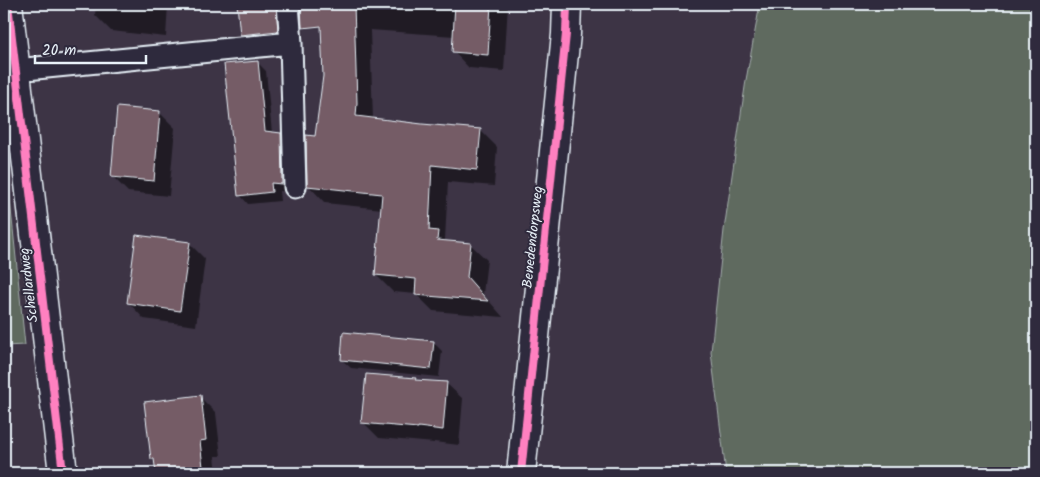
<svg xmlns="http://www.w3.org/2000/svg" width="1040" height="477" font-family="Kalam,sans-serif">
  <rect width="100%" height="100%" fill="#3d3445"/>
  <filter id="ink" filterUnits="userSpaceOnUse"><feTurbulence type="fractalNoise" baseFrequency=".02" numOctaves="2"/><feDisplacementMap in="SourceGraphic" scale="10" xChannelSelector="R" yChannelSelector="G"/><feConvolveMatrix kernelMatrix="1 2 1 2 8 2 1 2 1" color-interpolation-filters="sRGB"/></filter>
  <g filter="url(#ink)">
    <!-- green -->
    <path fill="#5f6b5f" stroke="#a4aeac" d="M 760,4 L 1036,4 L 1036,473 L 726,473 L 711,352 L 724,230 L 746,80 Z
      M 4,142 L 25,345 L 4,346 Z"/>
    <!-- shadow -->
    <path fill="#0007" d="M 96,4 L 168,4 L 166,37 L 111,31 L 95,15 Z
      M 238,4 L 276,4 L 280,40 L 250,43 L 241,34 Z
      M 322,4 L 508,4 L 504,71 L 469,68 L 453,51 L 454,36 L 370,30 L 373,119 L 480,130 L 497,147 L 494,186 L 448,182 L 445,240 L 447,242 L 470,244 L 487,260 L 483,294 L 503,317 L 433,311 L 416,294 L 393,292 L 376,275 L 382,209 L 325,203 L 309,186 L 327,139 Z
      M 257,62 L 266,71 L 272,133 L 280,134 L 289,143 L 290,192 L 279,191 L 280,201 L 248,204 L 240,195 Z
      M 159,112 L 175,128 L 169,196 L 128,192 L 112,176 Z
      M 189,243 L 205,259 L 196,326 L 144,319 L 129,303 Z
      M 433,342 L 442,351 L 439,377 L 351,368 L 342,360 Z
      M 415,379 L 417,381 L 447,384 L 463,399 L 459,445 L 434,442 L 434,443 L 379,438 L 363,422 Z
      M 200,397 L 216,413 L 221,456 L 215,456 L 217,473 L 159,473 L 157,472 L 156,463 L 152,458 Z"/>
    <!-- building -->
    <path fill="#745c66" stroke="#e8f1f8" d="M 237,4 L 276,4 L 278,31 L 240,35 Z
      M 301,4 L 354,4 L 357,103 L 356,116 L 422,124 L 481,129 L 477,170 L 432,165 L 429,230 L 438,231 L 437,240 L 471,243 L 467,277 L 488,301 L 415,295 L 416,279 L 375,275 L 382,194 L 307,186 L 306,135 L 315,136 L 323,76 L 321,26 L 302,28 Z
      M 455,4 L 491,4 L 488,55 L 452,52 Z
      M 258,61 L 265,131 L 281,133 L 282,184 L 271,183 L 272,192 L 238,196 L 224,64 Z
      M 117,107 L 160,111 L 154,181 L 111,177 Z
      M 136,235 L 190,242 L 180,311 L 127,303 Z
      M 343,332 L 434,341 L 431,369 L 341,360 Z
      M 366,374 L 416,378 L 415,380 L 447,382 L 443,430 L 418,427 L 418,428 L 361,423 Z
      M 201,395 L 206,440 L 200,441 L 203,467 L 194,468 L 192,473 L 156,473 L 154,459 L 151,459 L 144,402 Z"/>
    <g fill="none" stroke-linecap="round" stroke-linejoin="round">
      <!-- lane casing -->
      <g stroke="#e8f1f8" stroke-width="25">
        <path id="lane" d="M 288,4 L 291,43 L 295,187
          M 16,70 L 291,43"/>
      </g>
      <!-- street casing -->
      <g stroke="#e8f1f8" stroke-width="31">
        <path id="street" d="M 8,4 L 63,473
          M 521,473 L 566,34 L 567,4"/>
      </g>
      <!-- lane -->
      <use href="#lane" stroke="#2f2a3d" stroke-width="21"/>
      <!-- street -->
      <use href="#street" stroke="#2f2a3d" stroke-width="28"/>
      <!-- cycleway casing -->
      <g stroke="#2f2a3d" stroke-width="11">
        <path id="cycleway" d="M 8,4 L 63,473
          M 521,473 L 566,34 L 567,4"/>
      </g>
      <!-- cycleway -->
      <use href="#cycleway" stroke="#ff80c0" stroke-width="8"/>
    </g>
  </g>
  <g text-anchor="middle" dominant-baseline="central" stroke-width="4" stroke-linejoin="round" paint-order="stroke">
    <!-- street labels -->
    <g font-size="14" fill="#e8f1f8" stroke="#2f2a3d">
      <text transform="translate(533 237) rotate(-84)">Benedendorpsweg</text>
      <text transform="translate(29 285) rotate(-97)">Schellardweg</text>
    </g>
  </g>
  <!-- margin -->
  <rect width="1040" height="477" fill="none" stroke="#2f2a3d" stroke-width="20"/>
  <rect x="10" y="10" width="1020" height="457" fill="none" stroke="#e8f1f8" stroke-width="2" filter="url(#ink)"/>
  <!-- scale -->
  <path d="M35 55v8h111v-8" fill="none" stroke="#e8f1f8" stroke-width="2.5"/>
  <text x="42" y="55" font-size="15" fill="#e8f1f8" stroke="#2f2a3d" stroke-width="4" paint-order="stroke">20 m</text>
</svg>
